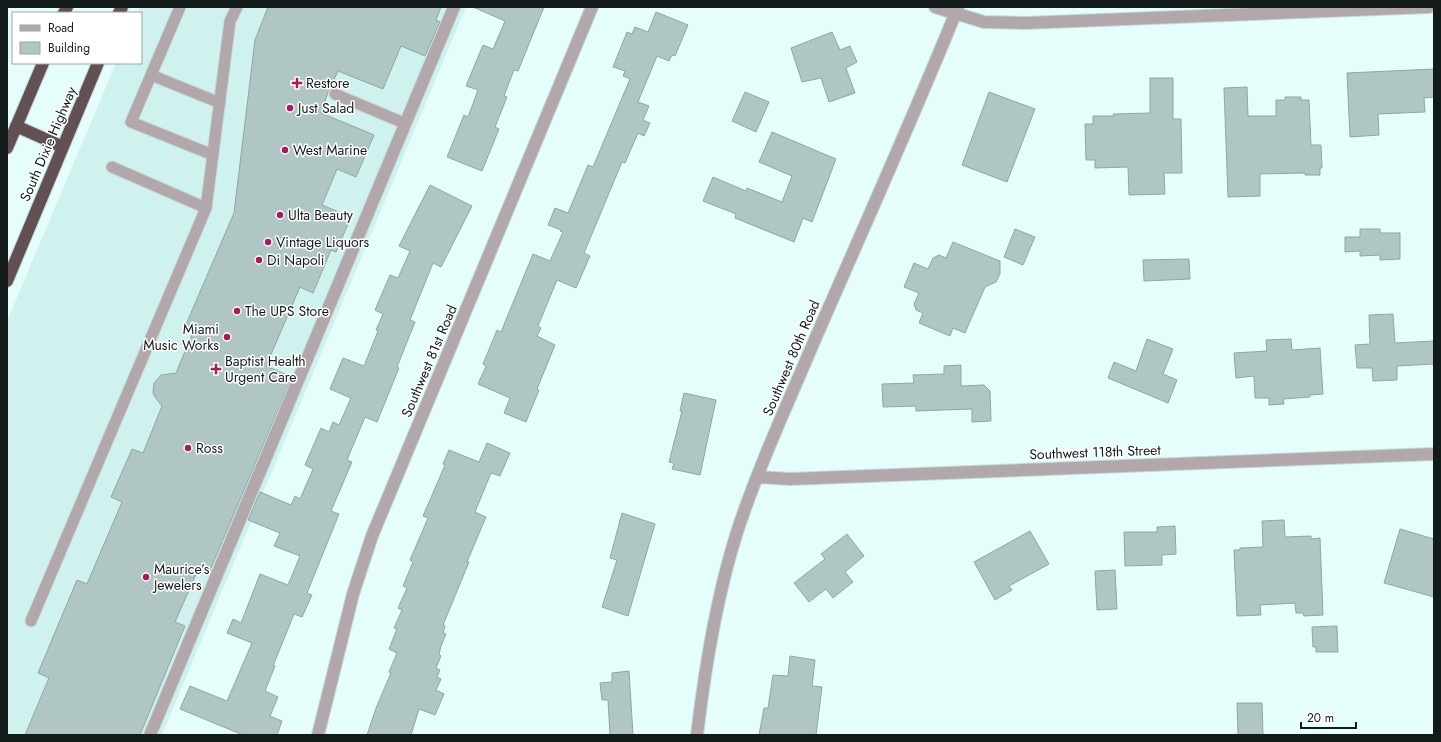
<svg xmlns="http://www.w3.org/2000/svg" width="1441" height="742" font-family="Jost,sans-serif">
  <rect width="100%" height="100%" fill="#e5fefc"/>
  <!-- built -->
  <path fill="#cff2ef" d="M 140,7 L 466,7 L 162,735 L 7,735 L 7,321 L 116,63 L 141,63 L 141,13 L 137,13 Z"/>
  <!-- building -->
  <path fill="#afc6c5" stroke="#8fa6a4" d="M 268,7 L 441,7 L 436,20 L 440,22 L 425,56 L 401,46 L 383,89 L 338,71 L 328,92 L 321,113 L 374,135 L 356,177 L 337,169 L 322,205 L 351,217 L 336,252 L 331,250 L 313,293 L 300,287 L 266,366 L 292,377 L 208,575 L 198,570 L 175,622 L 185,626 L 140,735 L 25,735 L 49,678 L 38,673 L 77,580 L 87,584 L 122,502 L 111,497 L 132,449 L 143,453 L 162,406 L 155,397 L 153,393 L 154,383 L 161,375 L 176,373 L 193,332 L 184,329 L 234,213 L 255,40 Z
    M 473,7 L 544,7 L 518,71 L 514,70 L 504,96 L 507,97 L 495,127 L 499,129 L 482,171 L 447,157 L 464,115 L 468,117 L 478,90 L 466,86 L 483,45 L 493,49 L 505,21 Z
    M 656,12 L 688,25 L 675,56 L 672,55 L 669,61 L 657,56 L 638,102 L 649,106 L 643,120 L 650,123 L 644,136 L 638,133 L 625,163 L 622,162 L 584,253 L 590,256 L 576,288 L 557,280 L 538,326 L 541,328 L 537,336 L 555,345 L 537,389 L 539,390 L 526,422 L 504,413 L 510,398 L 478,384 L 486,366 L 483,364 L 497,330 L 501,332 L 533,254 L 550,261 L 563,232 L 560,231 L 561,230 L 548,225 L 555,208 L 568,213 L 588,165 L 593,167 L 630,79 L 623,76 L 625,71 L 613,67 L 627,32 L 632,34 L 635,27 L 648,32 Z
    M 832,32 L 840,50 L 850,46 L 857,62 L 846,68 L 855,93 L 829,102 L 821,78 L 802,82 L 791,48 Z
    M 1434,69 L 1434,97 L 1424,98 L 1425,112 L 1378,114 L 1379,135 L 1350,137 L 1347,73 Z
    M 1150,78 L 1173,78 L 1173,119 L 1181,119 L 1182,173 L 1164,173 L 1165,194 L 1129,195 L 1128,167 L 1095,168 L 1095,160 L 1086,160 L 1085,124 L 1093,124 L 1093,116 L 1114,116 L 1113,114 L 1150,113 Z
    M 1247,87 L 1248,116 L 1276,116 L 1276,100 L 1285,100 L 1285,97 L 1301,97 L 1301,100 L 1309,100 L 1311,145 L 1321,145 L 1322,168 L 1320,168 L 1320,175 L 1305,175 L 1305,173 L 1260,174 L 1260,196 L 1228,197 L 1224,88 Z
    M 745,92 L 769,102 L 756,132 L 732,121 Z
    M 989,92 L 1035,109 L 1007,182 L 962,165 Z
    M 772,132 L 836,159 L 812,222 L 803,218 L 794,242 L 735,218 L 736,214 L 703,201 L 713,177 L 746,191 L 747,188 L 782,202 L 792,176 L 759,162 Z
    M 430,185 L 472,206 L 441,267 L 433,263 L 410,320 L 415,322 L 397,367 L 399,368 L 377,422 L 365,417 L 347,460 L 352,462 L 331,511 L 339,514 L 307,593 L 312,595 L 302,617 L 294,614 L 273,666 L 275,666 L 265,691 L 278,697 L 270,716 L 282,721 L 277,735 L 243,735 L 180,709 L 190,686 L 227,701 L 252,643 L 227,633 L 233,619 L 241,623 L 260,574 L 288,585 L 300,556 L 274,546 L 280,533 L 248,520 L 260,492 L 291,505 L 295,496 L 300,499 L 313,469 L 305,465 L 321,428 L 329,432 L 333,422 L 339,425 L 351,398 L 330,389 L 343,358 L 364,366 L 378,331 L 376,330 L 383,314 L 375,310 L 390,275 L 398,278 L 410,251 L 399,246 Z
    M 1015,229 L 1035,237 L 1023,265 L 1004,257 Z
    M 1360,229 L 1380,229 L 1380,233 L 1400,233 L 1400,259 L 1380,260 L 1380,255 L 1360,256 L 1360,251 L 1345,252 L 1345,237 L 1360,237 Z
    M 953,242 L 1000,261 L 1000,274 L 996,282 L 985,287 L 965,333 L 953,328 L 950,336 L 919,323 L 923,313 L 916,310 L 914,304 L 919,293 L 904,287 L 914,263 L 928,269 L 933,258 L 939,255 L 946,258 Z
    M 1189,259 L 1190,279 L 1144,281 L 1143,260 Z
    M 1393,314 L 1395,343 L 1434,341 L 1434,364 L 1397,366 L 1397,380 L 1373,381 L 1372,368 L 1357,368 L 1355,345 L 1370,344 L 1369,315 Z
    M 1147,339 L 1173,349 L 1163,374 L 1177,380 L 1168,403 L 1108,378 L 1114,362 L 1136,371 Z
    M 1291,339 L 1292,350 L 1320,348 L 1323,394 L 1310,395 L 1310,397 L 1283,399 L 1284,404 L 1269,405 L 1269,398 L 1255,398 L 1254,376 L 1236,378 L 1234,353 L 1267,351 L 1266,340 Z
    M 961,365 L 961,386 L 984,385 L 990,391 L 991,421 L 972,422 L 972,409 L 916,411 L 916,406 L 883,407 L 882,384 L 914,383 L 913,375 L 944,374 L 944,366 Z
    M 684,393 L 716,400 L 700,475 L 672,469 L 674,463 L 669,462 L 682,411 L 680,411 Z
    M 487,443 L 510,453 L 500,476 L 491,473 L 475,512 L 486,517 L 467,562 L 469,562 L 443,625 L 445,626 L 443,633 L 446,634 L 441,646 L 439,654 L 441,656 L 436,668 L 440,670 L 437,677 L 441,679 L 436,690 L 444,694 L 435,715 L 419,709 L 411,735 L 367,735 L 376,708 L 391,673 L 389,672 L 397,653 L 389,649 L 397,629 L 394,628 L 402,610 L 398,608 L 407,588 L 403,586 L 413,562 L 410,560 L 428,518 L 423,516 L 445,465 L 443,464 L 449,450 L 479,462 Z
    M 622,513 L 655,524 L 628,616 L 602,607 L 617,560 L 610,558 Z
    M 1284,520 L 1285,537 L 1311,536 L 1311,539 L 1320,538 L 1323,615 L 1304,616 L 1303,613 L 1296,613 L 1295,603 L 1260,605 L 1261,615 L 1237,616 L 1234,550 L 1240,550 L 1240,548 L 1263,547 L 1262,521 Z
    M 1175,526 L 1176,554 L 1162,555 L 1162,565 L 1125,566 L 1124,532 L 1157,532 L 1157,527 Z
    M 1400,529 L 1434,539 L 1434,597 L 1384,583 Z
    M 1030,531 L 1049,564 L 1009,586 L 1012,590 L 995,600 L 974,562 Z
    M 847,534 L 864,556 L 845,572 L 853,582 L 833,598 L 826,589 L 809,602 L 794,583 L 825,559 L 821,554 Z
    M 1115,570 L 1117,609 L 1097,610 L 1095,571 Z
    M 1337,626 L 1338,652 L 1316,652 L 1316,647 L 1313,647 L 1312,627 Z
    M 790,656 L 815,660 L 812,686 L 822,687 L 816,735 L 759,735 L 764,708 L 768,708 L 773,675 L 788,676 Z
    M 629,671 L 633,735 L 610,735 L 608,700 L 602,700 L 600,683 L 612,682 L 612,673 Z
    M 1237,703 L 1262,703 L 1263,735 L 1238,735 Z"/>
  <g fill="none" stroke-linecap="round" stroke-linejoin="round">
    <!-- lane casing -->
    <g stroke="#c3dad8" stroke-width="13">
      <path id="lane" d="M 180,7 L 131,122 L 213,155
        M 151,75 L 220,103
        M 335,94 L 404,123
        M 112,167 L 206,208 L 230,21 L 237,7
        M 31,621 L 206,208"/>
    </g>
    <!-- street casing -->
    <g stroke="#c3dad8" stroke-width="14">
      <path id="street" d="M 935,7 L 984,22 L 1025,23 L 1429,7
        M 757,477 L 790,479 L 1434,454
        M 150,735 L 454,7
        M 318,735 L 353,594 L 372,536 L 592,7
        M 697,735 C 705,667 716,598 737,532 C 759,465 789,401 816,337 C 864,227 913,118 958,7"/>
    </g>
    <!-- highway casing -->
    <g stroke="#c3dad8" stroke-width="14">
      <path id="highway" d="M 64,13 L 67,7
        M 119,13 L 122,7
        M 16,126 L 63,147
        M 7,148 L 43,63
        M 7,281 L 98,63"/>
    </g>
    <!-- lane -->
    <use href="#lane" stroke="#b2a8ab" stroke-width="11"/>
    <!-- street -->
    <use href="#street" stroke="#b2a8ab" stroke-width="12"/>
    <!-- highway -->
    <use href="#highway" stroke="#635055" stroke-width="12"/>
  </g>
  <!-- markers -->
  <g fill="#a81b5c" stroke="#fff" stroke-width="1.5">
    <path d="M295 77h4v4h4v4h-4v4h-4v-4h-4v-4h4z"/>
    <circle cx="290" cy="108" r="4"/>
    <circle cx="285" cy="150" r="4"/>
    <circle cx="280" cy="215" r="4"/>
    <circle cx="268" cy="242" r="4"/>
    <circle cx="259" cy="260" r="4"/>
    <circle cx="237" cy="311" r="4"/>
    <circle cx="227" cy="337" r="4"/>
    <path d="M214 363h4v4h4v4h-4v4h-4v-4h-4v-4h4z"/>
    <circle cx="188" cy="448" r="4"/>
    <circle cx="146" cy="577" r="4"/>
  </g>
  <g text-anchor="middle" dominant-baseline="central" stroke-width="3" stroke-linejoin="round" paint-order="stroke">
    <!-- poi labels -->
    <g font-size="14" fill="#121b1a" stroke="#fff" text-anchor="start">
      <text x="306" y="83">Restore</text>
      <text x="298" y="108">Just Salad</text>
      <text x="293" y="150">West Marine</text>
      <text x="288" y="215">Ulta Beauty</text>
      <text x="276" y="242">Vintage Liquors</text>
      <text x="267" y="260">Di Napoli</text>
      <text x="245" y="311">The UPS Store</text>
      <text x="219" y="329" text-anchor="end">Miami<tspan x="219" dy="16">Music Works</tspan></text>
      <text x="225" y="361">Baptist Health<tspan x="225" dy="16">Urgent Care</tspan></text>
      <text x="196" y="448">Ross</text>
      <text x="154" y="569">Maurice’s<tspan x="154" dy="16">Jewelers</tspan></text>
    </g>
    <!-- street labels -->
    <g font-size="14" fill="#121b1a" stroke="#fff">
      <text transform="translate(48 144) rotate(-67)">South Dixie Highway</text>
      <text transform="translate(791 358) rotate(-67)">Southwest 80th Road</text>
      <text transform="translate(429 361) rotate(-67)">Southwest 81st Road</text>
      <text transform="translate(1095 452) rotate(-2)">Southwest 118th Street</text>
    </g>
  </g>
  <!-- border -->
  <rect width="1441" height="742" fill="none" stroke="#121b1a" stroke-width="16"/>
  <!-- legend -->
  <rect x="12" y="12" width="130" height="52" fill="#ffffff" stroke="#a0a4a3"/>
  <rect x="20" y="25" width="20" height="6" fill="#b2a8ab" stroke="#a0a4a3"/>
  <text x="48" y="32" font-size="12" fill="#121b1a">Road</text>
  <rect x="20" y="42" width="20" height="12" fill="#afc6c5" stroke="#a0a4a3"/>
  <text x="48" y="52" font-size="12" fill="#121b1a">Building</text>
  <!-- scale -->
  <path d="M1301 722v6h55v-6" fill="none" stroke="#121b1a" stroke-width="2"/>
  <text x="1307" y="722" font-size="12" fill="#121b1a" stroke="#ffffff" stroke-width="3" paint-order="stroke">20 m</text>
</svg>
